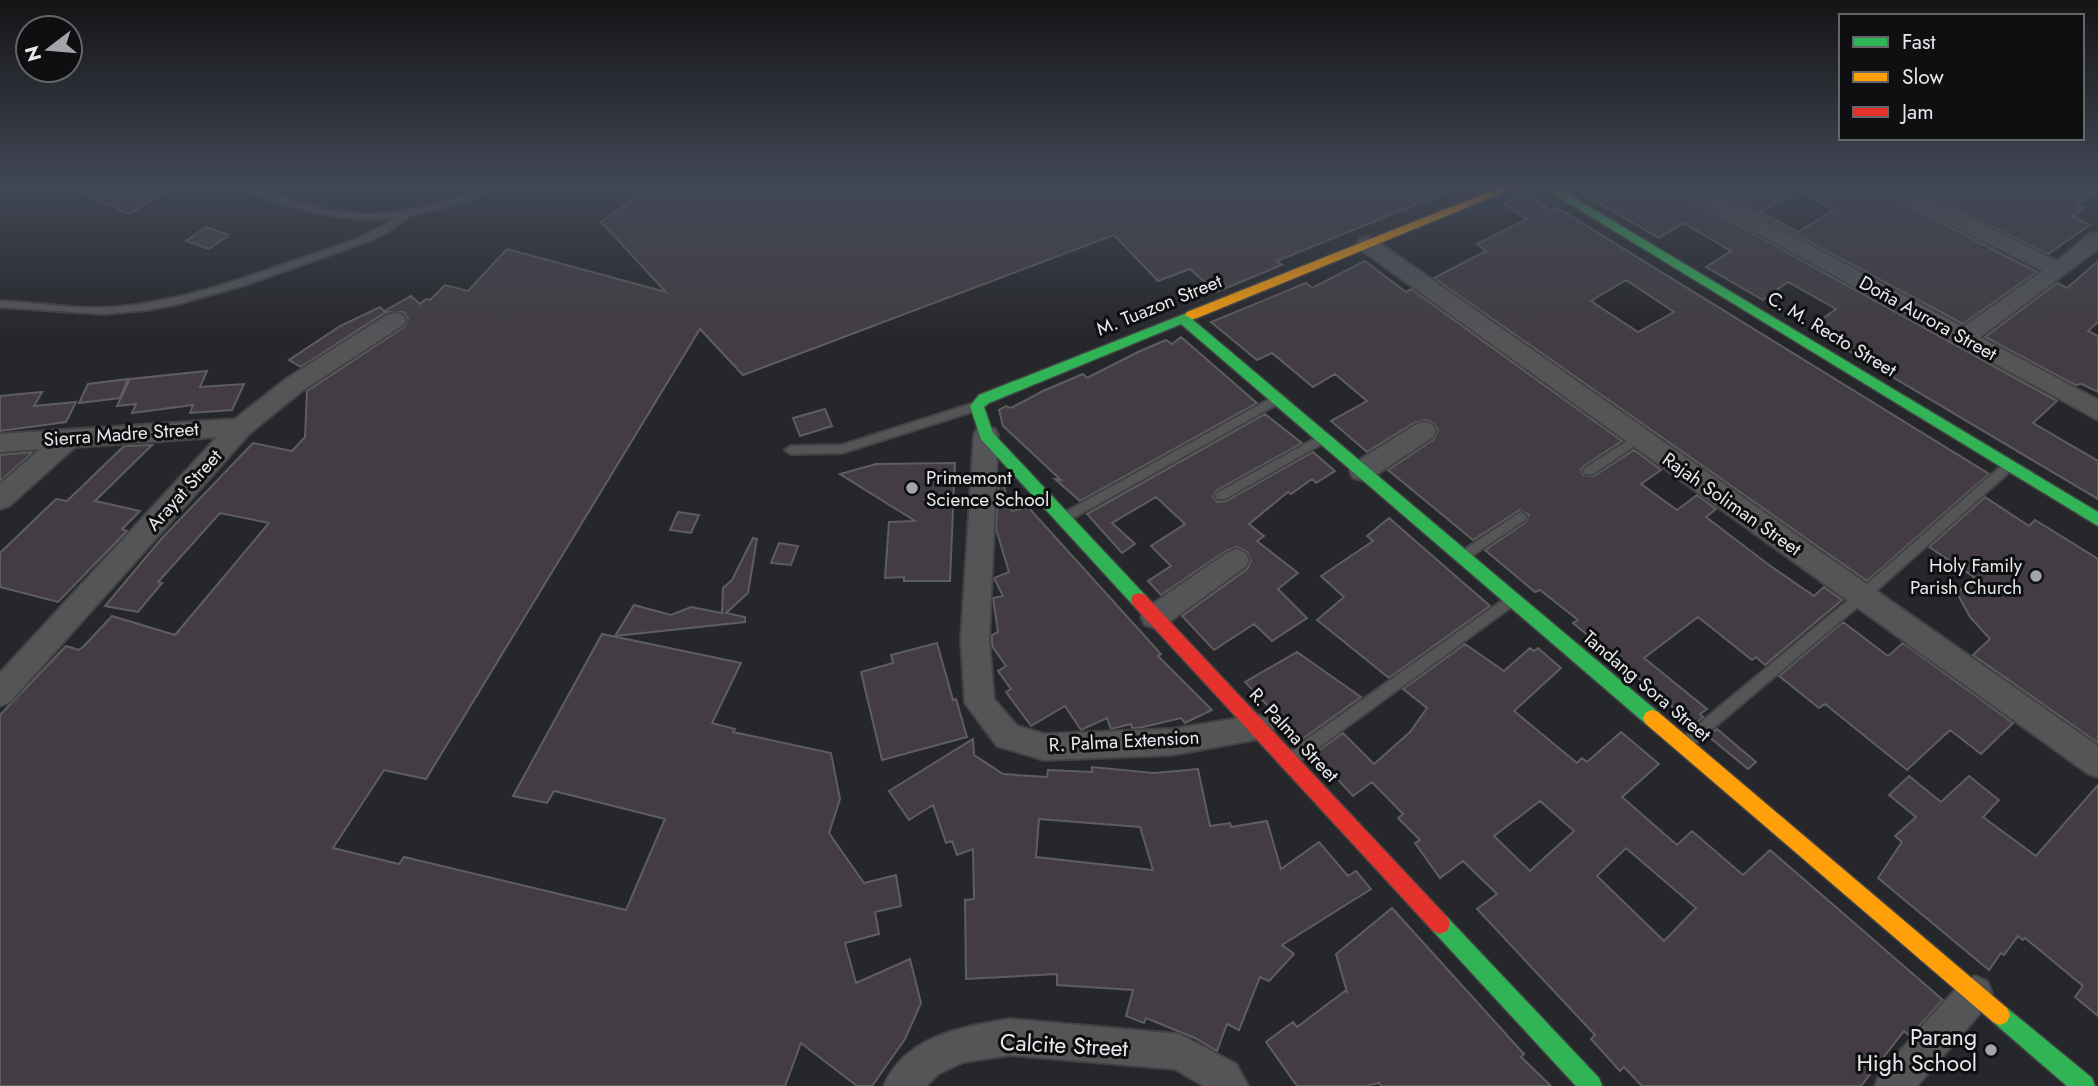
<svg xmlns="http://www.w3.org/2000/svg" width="2098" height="1086" font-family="Jost,sans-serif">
  <rect width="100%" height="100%" fill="#26272a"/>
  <!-- building -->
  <path fill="#433d43" stroke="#5e5d5f" stroke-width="2" fill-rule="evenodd" d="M 64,185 L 179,185 L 129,214 Z
    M 654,185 L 1464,185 L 1277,261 L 1282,265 L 1216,292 L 1190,269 L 1158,281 L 1114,235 L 743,375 L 700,329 L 426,779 L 384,770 L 333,848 L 399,864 L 404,857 L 626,910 L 665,819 L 554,791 L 547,803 L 513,796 L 602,634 L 741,663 L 712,723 L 735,729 L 733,732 L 831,753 L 840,799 L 829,833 L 864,883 L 896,875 L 901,906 L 875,912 L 879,934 L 845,943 L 856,983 L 910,959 L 921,1003 L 905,1039 L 872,1086 L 857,1086 L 801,1043 L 785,1086 L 0,1086 L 0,715 L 66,646 L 79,650 L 84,646 L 112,616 L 175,635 L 269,523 L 220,513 L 158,582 L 162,583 L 138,612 L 105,606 L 162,538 L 253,443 L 292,451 L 305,437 L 307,391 L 404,327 L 408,319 L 404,312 L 386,312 L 301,367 L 289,360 L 340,326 L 380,307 L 384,311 L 411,296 L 420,304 L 426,299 L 430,300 L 445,285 L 468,291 L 507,249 L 666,292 L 601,222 Z
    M 1597,185 L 1671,185 L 1676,191 L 2057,401 L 2033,423 L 2098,461 L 2098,499 L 1810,328 L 1836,309 L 1788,282 L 1763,300 L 1706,267 L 1731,251 L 1683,223 L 1659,238 L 1582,193 Z
    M 1703,185 L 1873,185 L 1878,191 L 2037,272 L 1963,324 ZM 1797,190 L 1834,210 L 1798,232 L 1761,212 Z
    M 1906,185 L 2072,185 L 2091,195 L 2077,204 L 2084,208 L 2072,216 L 2090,225 L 2048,254 Z
    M 1525,194 L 1551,210 L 1556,207 L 1989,474 L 1867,581 L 1434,278 L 1486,251 L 1477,244 L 1527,219 L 1503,203 ZM 1626,280 L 1674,312 L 1638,332 L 1591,301 Z
    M 206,227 L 229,235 L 209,249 L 186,241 Z
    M 1365,261 L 1406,292 L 1411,289 L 1622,441 L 1584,466 L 1581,470 L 1583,475 L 1594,476 L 1634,450 L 1661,470 L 1641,484 L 1677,510 L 1697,495 L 1716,509 L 1706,517 L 1769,565 L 1814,596 L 1824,587 L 1842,600 L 1765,665 L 1756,657 L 1752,660 L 1698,617 L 1644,658 L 1707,709 L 1700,714 L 1703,717 L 1694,725 L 1573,623 L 1578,620 L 1540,590 L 1535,592 L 1485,550 L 1526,522 L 1529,515 L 1520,510 L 1473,540 L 1388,470 L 1434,439 L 1438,430 L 1434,423 L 1425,420 L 1414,423 L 1367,452 L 1331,421 L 1367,401 L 1335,374 L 1313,387 L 1272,353 L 1257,360 L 1211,322 L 1306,283 L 1312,288 Z
    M 2098,261 L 2098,322 L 2088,331 L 2098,336 L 2098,392 L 2082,384 L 2075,385 L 1985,337 L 2057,283 L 2067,288 Z
    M 1181,337 L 1257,403 L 1080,501 L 1055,479 L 1061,480 L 1003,426 L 999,410 L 1006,406 L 1011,408 L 1043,391 L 1083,374 L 1087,378 L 1138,352 L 1166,340 L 1172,344 Z
    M 207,371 L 200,387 L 244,384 L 232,410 L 190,413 L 193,405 L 132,413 L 136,404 L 117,406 L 130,379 Z
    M 128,379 L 120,398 L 79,403 L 88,384 Z
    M 42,392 L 34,406 L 76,402 L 66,422 L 0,431 L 0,396 Z
    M 825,409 L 832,426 L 800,436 L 793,418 Z
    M 1265,414 L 1302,443 L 1216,491 L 1213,497 L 1217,502 L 1226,501 L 1313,452 L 1335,471 L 1316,483 L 1312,479 L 1291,494 L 1288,492 L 1249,524 L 1264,536 L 1257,541 L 1298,573 L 1278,589 L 1307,618 L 1272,641 L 1254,624 L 1214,650 L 1182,616 L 1247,569 L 1251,561 L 1247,552 L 1237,547 L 1226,551 L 1161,595 L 1148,581 L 1171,566 L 1151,546 L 1185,524 L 1156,497 L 1112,523 L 1135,544 L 1122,553 L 1087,514 Z
    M 152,445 L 95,501 L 140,511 L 122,529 L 127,531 L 58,602 L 0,587 L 0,553 L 56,499 L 67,501 L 124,446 Z
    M 31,452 L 32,453 L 0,481 L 0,455 Z
    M 955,463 L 950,581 L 904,581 L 904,577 L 885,578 L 889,522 L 915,521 L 840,474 L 876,464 Z
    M 999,475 L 1003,480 L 1008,506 L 1012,511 L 1028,507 L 1161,654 L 1158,656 L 1212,710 L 1185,723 L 1181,718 L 1139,728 L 1132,728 L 1131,724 L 1111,729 L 1107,718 L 1081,730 L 1065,706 L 1031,726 L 1006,692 L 1011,689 L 998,671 L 1006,666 L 992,646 L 992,635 L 998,632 L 993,598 L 1003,596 L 994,578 L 1009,572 L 996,529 Z
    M 1985,497 L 2029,526 L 2035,520 L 2098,559 L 2098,743 L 1973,655 L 1990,639 L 1970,617 L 1957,593 L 1974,577 L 1929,547 Z
    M 678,512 L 699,515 L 691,533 L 670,530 Z
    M 1389,518 L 1490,606 L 1389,678 L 1317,620 L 1344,597 L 1321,576 L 1373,541 L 1367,536 Z
    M 753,538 L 757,539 L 748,593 L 726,613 L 745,617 L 745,622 L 615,636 L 634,605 L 671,615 L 691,607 L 722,613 L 723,588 L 732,580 Z
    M 779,543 L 798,546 L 791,565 L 771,563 Z
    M 1843,622 L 1888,656 L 1903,643 L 2013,723 L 1981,754 L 1950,730 L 1907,770 L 1825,704 L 1819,708 L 1779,676 Z
    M 937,643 L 953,700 L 956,699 L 967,737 L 882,760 L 861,672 L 893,663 L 891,655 Z
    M 1465,644 L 1504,671 L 1530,648 L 1534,651 L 1538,648 L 1561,668 L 1514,711 L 1577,763 L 1582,758 L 1587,762 L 1621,732 L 1659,764 L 1622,797 L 1677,845 L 1692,831 L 1743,875 L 1770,850 L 1943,1000 L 1910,1036 L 1904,1031 L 1861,1086 L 1642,1086 L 1624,1067 L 1620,1071 L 1591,1039 L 1595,1035 L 1477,909 L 1497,894 L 1463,861 L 1440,878 L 1415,843 L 1420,840 L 1398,818 L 1403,814 L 1372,782 L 1353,796 L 1314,754 L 1343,733 L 1374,764 L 1410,732 L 1427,708 L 1403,689 ZM 1540,801 L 1574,831 L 1530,871 L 1494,836 ZM 1626,848 L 1696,908 L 1664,941 L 1597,876 Z
    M 1297,652 L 1361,697 L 1301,740 L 1245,682 Z
    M 1717,729 L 1756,762 L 1748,769 L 1708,736 Z
    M 973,739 L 974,755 L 1003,774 L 1047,777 L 1048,770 L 1092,772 L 1092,767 L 1154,773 L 1198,769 L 1210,826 L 1230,823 L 1231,827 L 1267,821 L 1281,869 L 1319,842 L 1348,876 L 1356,871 L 1371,889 L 1282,945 L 1294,954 L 1269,981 L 1260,977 L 1239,1030 L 1227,1024 L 1217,1051 L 1195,1038 L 1146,1018 L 1144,1023 L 1126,1016 L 1133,990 L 1057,985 L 1057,974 L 966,979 L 965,900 L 974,899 L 973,849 L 957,855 L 952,841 L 946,843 L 933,805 L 909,820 L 889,791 ZM 1039,819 L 1140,827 L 1153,870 L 1036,857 Z
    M 1909,776 L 1941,802 L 1969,776 L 1999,800 L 1983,817 L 2036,856 L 2098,785 L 2098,1016 L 2075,997 L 2083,986 L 2025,938 L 2023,940 L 2018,936 L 2004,955 L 2001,953 L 1989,970 L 1878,878 L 1902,842 L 1895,836 L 1916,817 L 1889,795 Z
    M 1392,908 L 1524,1054 L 1521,1057 L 1551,1086 L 1381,1086 L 1379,1083 L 1366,1086 L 1297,1086 L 1266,1042 L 1293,1022 L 1297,1027 L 1345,991 L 1347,992 L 1336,954 Z"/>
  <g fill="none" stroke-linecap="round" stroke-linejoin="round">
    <!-- lane casing -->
    <g stroke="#434346" stroke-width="4">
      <path id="lane" d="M 228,185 C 249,183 271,194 291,200 C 321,209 351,216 382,214 C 407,212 432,206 456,198 C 472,193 487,184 503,185 L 464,202 L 409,216 L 386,233 L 366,242 L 245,285 L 178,304 L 147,310 L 103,314 L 0,307 L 0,301 C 39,303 78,310 117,307 C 181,301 242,279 302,258 C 334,247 367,238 394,218 C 349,223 307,211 264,198 C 253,194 238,191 228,185 Z
        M 1277,395 L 1283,399 L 1281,402 L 1068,521 L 1060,521 L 1058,518 L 1060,515 Z
        M 977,402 L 983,406 L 981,409 L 842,453 L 791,454 L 785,450 L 791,446 L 842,445 Z
        M 1323,434 L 1329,438 L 1327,441 L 1225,499 L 1217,499 L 1215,496 L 1217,493 Z
        M 1638,434 L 1644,438 L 1642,441 L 1593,474 L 1585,474 L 1583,471 L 1585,468 Z
        M 2003,467 L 2009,471 L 2007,474 L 1867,599 L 1692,746 L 1687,748 L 1682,746 L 1680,742 L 1682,738 L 1859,591 L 1999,468 Z
        M 1521,512 L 1527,517 L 1525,520 L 1467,559 L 1459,559 L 1457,556 L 1459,553 Z
        M 1509,596 L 1514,597 L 1515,601 L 1514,605 L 1296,764 L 1291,765 L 1286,764 L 1284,759 L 1286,754 Z"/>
    </g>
    <!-- street casing -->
    <g stroke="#434346" stroke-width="4">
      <path id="street" d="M 1674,185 L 1698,185 L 1963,327 L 2043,271 L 1879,189 L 1876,185 L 1901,185 L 2057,261 L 2091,233 L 2098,232 L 2098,249 L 1980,337 L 2098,400 L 2098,420 L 1677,189 Z
        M 2078,185 L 2098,185 L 2098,195 L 2081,189 Z
        M 1367,237 L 1374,239 L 2098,746 L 2098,777 L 2087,773 L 1360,249 L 1357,244 L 1360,239 Z
        M 395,313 L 403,315 L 406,320 L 403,325 L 302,391 L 250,433 L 10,702 L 0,706 L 0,673 L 217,437 L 75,447 L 9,506 L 0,509 L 0,484 L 40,449 L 0,452 L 0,434 L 235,419 L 286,379 L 387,315 Z
        M 1424,422 L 1433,425 L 1436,431 L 1433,437 L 1371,478 L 1362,480 L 1353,478 L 1350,471 L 1353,464 L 1415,425 Z
        M 986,426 L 995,429 L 998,435 L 989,640 L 994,699 L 1017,726 L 1044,734 L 1172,729 L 1259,715 L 1269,719 L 1274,728 L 1269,737 L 1172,755 L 1044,760 L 997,746 L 965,703 L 961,640 L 974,435 L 977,429 Z
        M 1236,549 L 1245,553 L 1249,560 L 1245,567 L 1165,625 L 1155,628 L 1145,625 L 1141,617 L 1145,609 L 1227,553 Z
        M 1975,976 L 1987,981 L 1992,993 L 1987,1005 L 1917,1086 L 1875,1086 L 1880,1073 L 1963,981 Z
        M 1010,1019 L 1179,1034 L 1236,1064 L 1248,1086 L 1204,1086 L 1175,1069 L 1010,1055 L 963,1062 L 938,1074 L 926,1086 L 884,1086 C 905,1036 962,1027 1010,1019 Z"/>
    </g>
    <!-- fast casing -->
    <g stroke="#434346" stroke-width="3">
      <path id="fast" d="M 1539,185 L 1553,185 L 2098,512 L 2098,526 Z
        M 1192,311 L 1199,315 L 1193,320 L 1658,712 L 1661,718 L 1658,724 L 1652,726 L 1646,724 L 1181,324 L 989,403 L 984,407 L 993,433 L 1145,595 L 1147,600 L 1145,605 L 1133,605 L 981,439 L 970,406 L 979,395 Z
        M 1440,914 L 1447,917 L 1599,1078 L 1602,1086 L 1576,1086 L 1433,931 L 1430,924 L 1433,917 Z
        M 2000,1005 L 2007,1008 L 2092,1078 L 2095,1086 L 2067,1086 L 1993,1022 L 1990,1015 L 1993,1008 Z"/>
    </g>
    <!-- slow casing -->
    <g stroke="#434346" stroke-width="3">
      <path id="slow" d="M 1506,185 L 1522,185 L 1197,318 L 1192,319 L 1185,315 L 1187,312 Z
        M 1652,710 L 1658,712 L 2007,1008 L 2010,1015 L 2007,1022 L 2000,1025 L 1993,1022 L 1646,724 L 1643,718 L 1646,712 Z"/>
    </g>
    <!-- jam casing -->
    <g stroke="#434346" stroke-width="3">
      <path id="jam" d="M 1139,593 L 1145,595 L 1447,917 L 1450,924 L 1447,931 L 1440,934 L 1433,931 L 1133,605 L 1131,600 L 1133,595 Z"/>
    </g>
    <!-- lane -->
    <use href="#lane" fill="#545557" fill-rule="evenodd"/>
    <!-- street -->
    <use href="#street" fill="#545557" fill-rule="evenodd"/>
    <!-- fast -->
    <use href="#fast" fill="#30b455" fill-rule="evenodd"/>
    <!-- slow -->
    <use href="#slow" fill="#ff9f0a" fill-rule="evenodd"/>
    <!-- jam -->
    <use href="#jam" fill="#e5322d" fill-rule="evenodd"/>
  </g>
  <!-- sky -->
  <linearGradient id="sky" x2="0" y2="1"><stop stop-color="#151517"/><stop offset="0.55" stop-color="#414755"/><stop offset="1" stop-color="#414755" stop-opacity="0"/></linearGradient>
  <rect width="2098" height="337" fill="url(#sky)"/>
  <!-- markers -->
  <g fill="#a4a5a8" stroke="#0e0f11" stroke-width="2.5">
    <circle cx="912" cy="488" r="7"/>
    <circle cx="2036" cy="576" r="7"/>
    <circle cx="1991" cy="1050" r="7"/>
  </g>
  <g text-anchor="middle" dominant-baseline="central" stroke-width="6" stroke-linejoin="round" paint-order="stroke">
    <!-- street labels -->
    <g font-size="19" fill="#e8e9ec" stroke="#0e0f11">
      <text transform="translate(1159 305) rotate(-22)">M. Tuazon Street</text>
      <text transform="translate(1928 318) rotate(29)">Doña Aurora Street</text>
      <text transform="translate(1832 334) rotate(31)">C. M. Recto Street</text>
      <text transform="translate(121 434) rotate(-4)">Sierra Madre Street</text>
      <text transform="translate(184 490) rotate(-48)">Arayat Street</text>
      <text transform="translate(1732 504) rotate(35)">Rajah Soliman Street</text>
      <text transform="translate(1647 686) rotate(40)">Tandang Sora Street</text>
      <text transform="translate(1294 735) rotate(47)">R. Palma Street</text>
      <text transform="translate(1124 741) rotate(-3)">R. Palma Extension</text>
    </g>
    <!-- poi labels -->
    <g font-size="19" fill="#e8e9ec" stroke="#0e0f11" text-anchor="start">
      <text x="926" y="477">Primemont<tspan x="926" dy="22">Science School</tspan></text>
      <text x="2022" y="565" text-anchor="end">Holy Family<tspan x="2022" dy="22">Parish Church</tspan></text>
    </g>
    <!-- near-poi labels -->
    <g font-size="23" fill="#e8e9ec" stroke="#0e0f11" text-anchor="end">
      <text x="1977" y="1037">Parang<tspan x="1977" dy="26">High School</tspan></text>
    </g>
    <!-- near-street labels -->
    <g font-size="23" fill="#e8e9ec" stroke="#0e0f11">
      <text transform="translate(1064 1045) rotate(3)">Calcite Street</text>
    </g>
  </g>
  <!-- legend -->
  <rect x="1839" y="14" width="245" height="126" fill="#0e0f11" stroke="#656669" stroke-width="2"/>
  <rect x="1853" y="37" width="35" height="10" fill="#30b455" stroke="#656669" stroke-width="2"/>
  <text x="1902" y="49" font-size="21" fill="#e8e9ec">Fast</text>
  <rect x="1853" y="72" width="35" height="10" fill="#ff9f0a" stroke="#656669" stroke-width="2"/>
  <text x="1902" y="84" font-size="21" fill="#e8e9ec">Slow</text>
  <rect x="1853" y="107" width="35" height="10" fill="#e5322d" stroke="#656669" stroke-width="2"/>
  <text x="1902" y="119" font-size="21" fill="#e8e9ec">Jam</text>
  <!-- north arrow -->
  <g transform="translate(49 49) rotate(254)"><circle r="33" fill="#0e0f11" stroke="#656669" stroke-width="2"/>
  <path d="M0-5L12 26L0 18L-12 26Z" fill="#a4a5a8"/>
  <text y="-10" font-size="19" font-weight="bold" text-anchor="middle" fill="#e8e9ec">N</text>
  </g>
</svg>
